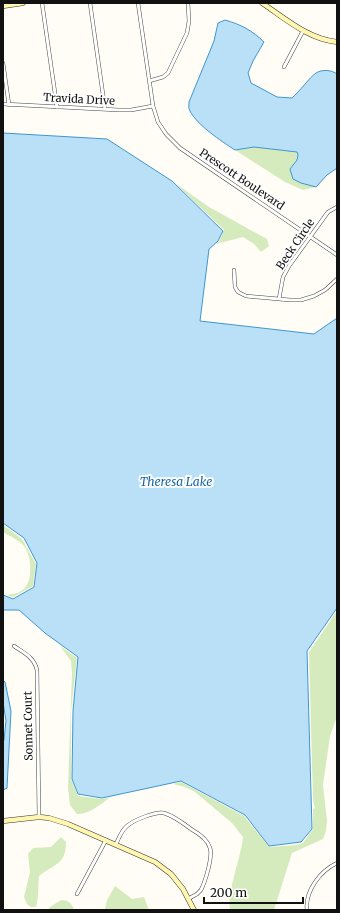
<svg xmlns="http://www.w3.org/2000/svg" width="340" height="913" font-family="Merriweather,serif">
  <rect width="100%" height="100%" fill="#fffdf5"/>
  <!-- green -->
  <path fill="#d5ebbd" d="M 254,147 L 297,152 L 298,155 L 297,160 L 290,169 L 301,183 L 316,187 L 303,190 L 285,182 L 235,150 Z
    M 175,183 L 209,207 L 267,239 L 269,246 L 261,252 L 254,244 L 243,237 L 216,244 L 219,242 L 224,230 Z
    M 3,525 L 22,539 L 36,564 L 33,586 L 13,597 L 6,595 C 10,594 18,594 21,591 C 34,584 32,556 24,546 C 19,540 9,536 3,532 Z
    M 337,611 L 337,716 L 330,736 L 323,785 L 327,821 L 326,831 L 323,839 L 292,853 L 274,910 L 230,910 C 227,891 241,858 243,837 L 232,823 L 195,792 L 185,787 L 173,784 L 181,782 L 244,816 L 269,847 L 296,845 L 303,843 L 313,829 L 313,809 L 315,808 L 313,800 L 309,652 Z
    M 60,646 L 77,658 L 71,711 L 71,779 L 78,796 L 102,799 L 110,798 C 100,804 89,815 77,814 L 70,805 L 68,788 L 72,673 L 71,661 Z
    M 61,837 L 66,842 C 66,865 54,864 39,876 C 38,886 39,897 36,907 L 31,907 L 27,904 L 24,897 L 30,872 L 28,854 L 33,848 L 51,847 Z
    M 115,886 L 132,899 L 144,897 L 149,910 L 105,910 L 107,900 Z
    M 61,900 C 68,900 72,903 74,910 L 48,910 L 50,907 Z"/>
  <!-- water -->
  <path fill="#b9e0f7" stroke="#3f96cf" d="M 225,20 C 240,24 253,31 264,42 L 253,61 L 248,73 L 251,83 L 277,97 L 292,98 C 299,92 310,77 316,73 C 322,69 332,70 337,74 L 337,168 L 327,175 L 316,187 L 301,183 L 293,179 L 290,169 L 297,160 L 298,155 L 297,152 L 254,147 L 235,150 C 221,141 197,125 190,111 C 188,108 189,104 189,102 L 214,41 L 218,23 Z
    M 3,133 L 107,139 L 172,181 L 223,231 L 218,241 L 209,249 L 200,321 L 314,334 L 337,318 L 337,608 L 307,651 L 312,829 L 301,842 L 269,846 L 245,815 L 181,781 L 102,798 L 78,794 L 72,779 L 73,711 L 78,657 L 45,633 L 19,610 L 3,610 L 3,595 L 13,599 L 34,587 L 37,563 L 24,538 L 3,523 Z
    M 3,680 L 5,682 L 11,711 L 7,788 L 3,790 L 3,742 L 4,740 L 6,721 L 3,702 Z"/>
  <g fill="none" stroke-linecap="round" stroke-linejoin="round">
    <!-- street casing -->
    <g stroke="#444" stroke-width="4">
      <path id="street" d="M 42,3 L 57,107
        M 90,3 L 105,109
        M 138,3 L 153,106 L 158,122 L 166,134 L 180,148 L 337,255
        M 3,63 L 9,105
        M 284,67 L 303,31
        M 149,81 L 163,77 L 168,73 L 187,33 L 189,21 L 188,3
        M 3,104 L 119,110 L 131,110 L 153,106
        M 234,270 L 235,287 L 238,292 L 246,296 L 290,300 L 301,300 L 314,296 L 325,290 L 337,279
        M 279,299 L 283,277 L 289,266 L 328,212 L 337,207
        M 14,646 C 24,653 34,657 37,670 L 39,817
        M 116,844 C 119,838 121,831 127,826 C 134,820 156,811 164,813 C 174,816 183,823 191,829 C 198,833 208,840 210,848 C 213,857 205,882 201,890 L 197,894 L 188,899
        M 77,894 L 106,840
        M 307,910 C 305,891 320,871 337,863"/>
    </g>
    <!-- secondary casing -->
    <g stroke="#333" stroke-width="5.5">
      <path id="secondary" d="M 262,3 C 286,19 308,39 337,42
        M 3,6 L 23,3
        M 3,821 L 39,817 L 49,818 L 68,824 L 155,862 L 171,874 L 183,889 L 194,910"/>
    </g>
    <!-- street -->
    <use href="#street" stroke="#fff" stroke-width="3"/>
    <!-- secondary -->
    <use href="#secondary" stroke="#fff6b0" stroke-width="4.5"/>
  </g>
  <g text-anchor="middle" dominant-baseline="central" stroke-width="4" stroke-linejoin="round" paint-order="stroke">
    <!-- street labels -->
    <g font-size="11" fill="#111" stroke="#fff">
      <text transform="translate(79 99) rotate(3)">Travida Drive</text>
      <text transform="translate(242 179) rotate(34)">Prescott Boulevard</text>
      <text transform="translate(295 244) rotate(-56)">Beck Circle</text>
      <text transform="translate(28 726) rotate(-91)">Sonnet Court</text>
    </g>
    <!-- water labels -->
    <g font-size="12" font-style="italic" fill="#1768a6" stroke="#fff">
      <text x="176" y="481">Theresa Lake</text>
    </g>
  </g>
  <!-- border -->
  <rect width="340" height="913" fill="none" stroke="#111111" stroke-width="8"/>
  <!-- scale -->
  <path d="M204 897v6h99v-6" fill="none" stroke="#111111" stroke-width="2"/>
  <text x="210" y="897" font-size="12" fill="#111111" stroke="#ffffff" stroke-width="3" paint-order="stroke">200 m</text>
</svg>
